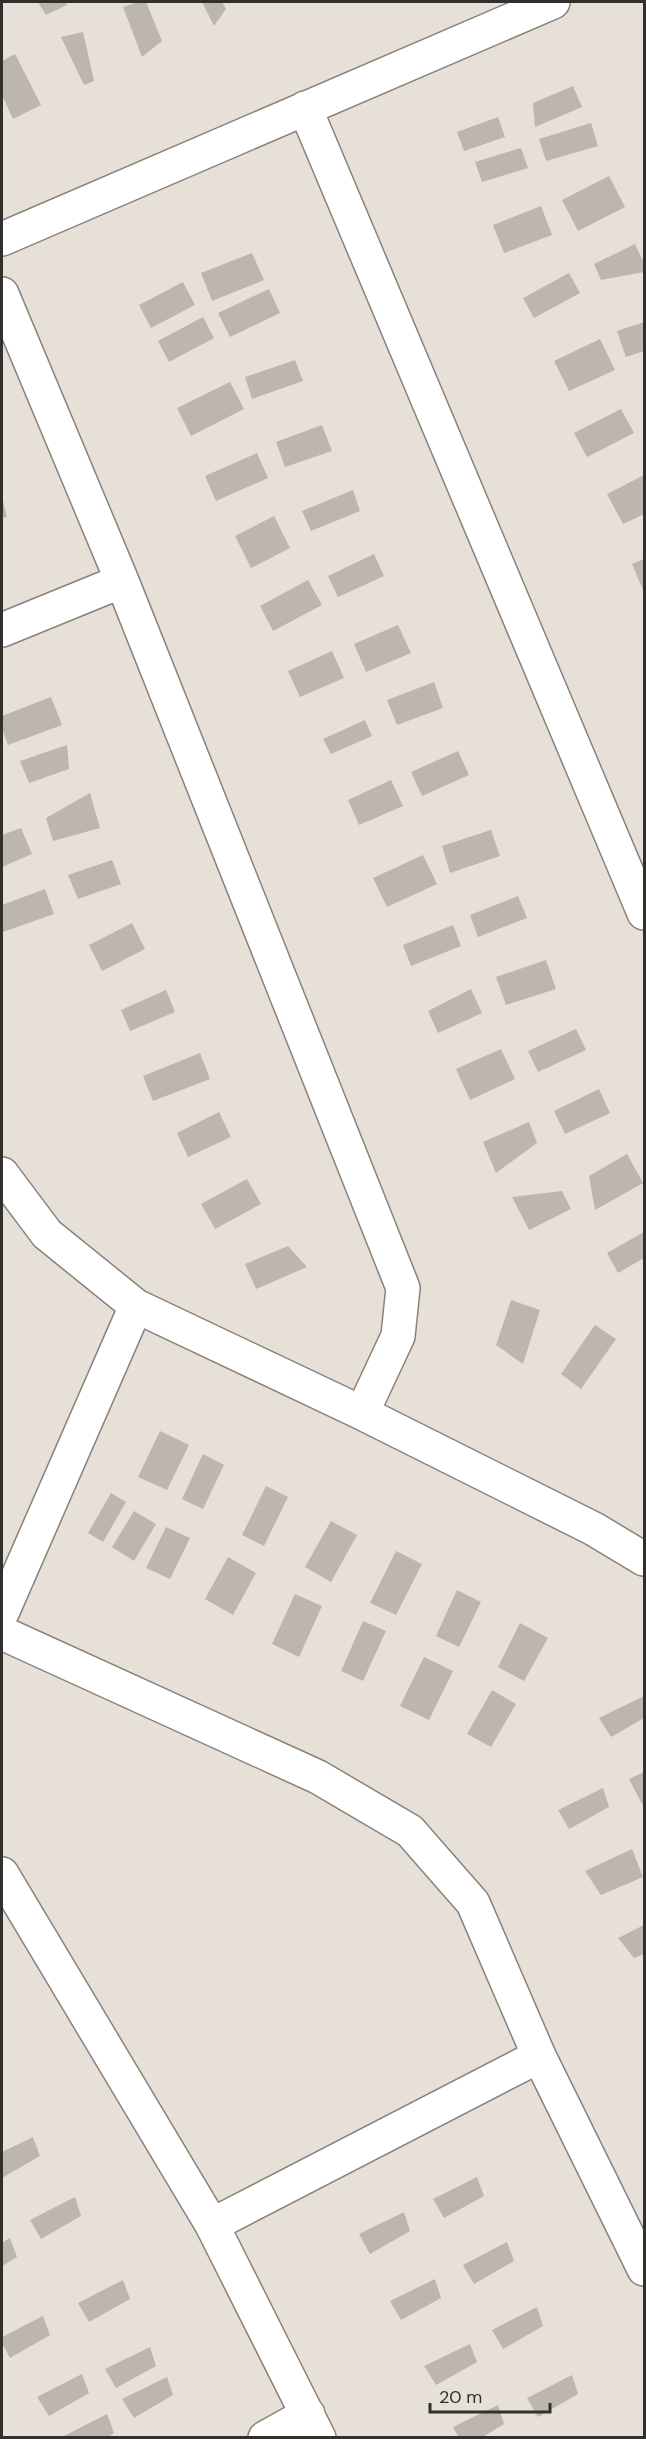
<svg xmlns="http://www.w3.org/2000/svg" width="646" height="2439" font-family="'DM Sans',sans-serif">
  <rect width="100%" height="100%" fill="#e6e0d8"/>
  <!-- building -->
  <path fill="#bcb6ae" d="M 38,2 L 65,2 L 67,5 L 46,15 Z
    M 138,2 L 146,2 L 162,41 L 142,57 L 123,7 Z
    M 202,2 L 222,2 L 226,9 L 214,26 Z
    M 83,32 L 94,81 L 84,85 L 61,37 Z
    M 15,54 L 41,105 L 13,119 L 2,95 L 2,61 Z
    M 573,86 L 582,107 L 535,127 L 533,103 Z
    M 498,117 L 505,137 L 464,151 L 457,132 Z
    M 591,123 L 598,146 L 546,161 L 539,139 Z
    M 521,148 L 528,168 L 482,182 L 475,162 Z
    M 609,176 L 625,207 L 578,231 L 562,200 Z
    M 541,206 L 552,235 L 504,253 L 493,225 Z
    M 635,244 L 644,263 L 644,272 L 601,280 L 594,264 Z
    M 252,253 L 264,280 L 212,301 L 201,273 Z
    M 569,273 L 580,293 L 534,318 L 523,298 Z
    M 183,282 L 195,305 L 151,328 L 139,305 Z
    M 269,289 L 280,313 L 230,337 L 218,313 Z
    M 203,317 L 214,338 L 169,362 L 158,341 Z
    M 644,322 L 644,351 L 626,357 L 617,331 Z
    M 600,339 L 615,370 L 569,391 L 554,361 Z
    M 295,360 L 303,381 L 252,399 L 245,377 Z
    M 230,382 L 244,409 L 191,436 L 177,408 Z
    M 621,409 L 634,433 L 587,457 L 574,433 Z
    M 322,425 L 332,451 L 285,467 L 276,442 Z
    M 257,453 L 268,478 L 216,501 L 205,476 Z
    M 644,475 L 644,514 L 623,524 L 607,494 Z
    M 353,490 L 360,511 L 311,531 L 302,511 Z
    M 2,497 L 7,517 L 2,518 Z
    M 274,516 L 290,548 L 251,568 L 235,536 Z
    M 374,554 L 384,576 L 338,597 L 328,576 Z
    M 644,559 L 644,589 L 643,590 L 632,564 Z
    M 308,580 L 322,605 L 273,631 L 260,606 Z
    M 398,625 L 411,653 L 366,672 L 354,644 Z
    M 332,651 L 344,678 L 300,697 L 288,671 Z
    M 434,682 L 443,708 L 397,725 L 387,700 Z
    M 51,697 L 62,725 L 8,745 L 2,728 L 2,716 Z
    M 365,720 L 372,736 L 331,754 L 323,739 Z
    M 67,745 L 69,769 L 29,783 L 20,761 Z
    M 458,751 L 469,775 L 422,796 L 411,772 Z
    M 391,780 L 403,806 L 359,825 L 348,800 Z
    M 90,793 L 100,828 L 53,841 L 46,818 Z
    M 21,828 L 32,854 L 2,867 L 2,835 Z
    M 491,830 L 500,856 L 450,873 L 442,846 Z
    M 423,855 L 437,884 L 387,907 L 373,878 Z
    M 112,860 L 121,884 L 78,899 L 68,875 Z
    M 45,889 L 54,914 L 3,932 L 2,905 Z
    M 518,896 L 527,918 L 478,937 L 470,915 Z
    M 132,923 L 145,949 L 102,971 L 89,945 Z
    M 453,925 L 461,946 L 411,966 L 403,945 Z
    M 546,960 L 556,989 L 506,1005 L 496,977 Z
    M 471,989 L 482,1013 L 438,1033 L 428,1011 Z
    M 166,990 L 175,1012 L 130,1031 L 121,1010 Z
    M 576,1029 L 586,1050 L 538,1072 L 528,1051 Z
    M 501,1049 L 515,1079 L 470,1100 L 456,1069 Z
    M 200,1053 L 210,1079 L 153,1101 L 143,1076 Z
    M 599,1089 L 610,1113 L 565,1134 L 554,1111 Z
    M 219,1112 L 231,1137 L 188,1157 L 177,1133 Z
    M 529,1122 L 537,1143 L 496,1173 L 483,1142 Z
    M 627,1154 L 643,1183 L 595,1210 L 589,1176 Z
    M 247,1179 L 261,1204 L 215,1229 L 201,1204 Z
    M 562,1191 L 571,1209 L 529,1230 L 512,1197 Z
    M 644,1232 L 644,1258 L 618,1273 L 607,1253 Z
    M 288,1246 L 307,1267 L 256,1289 L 245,1264 Z
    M 511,1300 L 540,1310 L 523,1364 L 496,1345 Z
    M 595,1325 L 616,1339 L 581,1389 L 561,1374 Z
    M 160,1431 L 189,1445 L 167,1490 L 138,1477 Z
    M 203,1454 L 224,1465 L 203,1509 L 182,1499 Z
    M 266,1486 L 288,1497 L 264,1546 L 242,1535 Z
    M 111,1493 L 126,1502 L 103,1542 L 88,1533 Z
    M 134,1511 L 156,1524 L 134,1561 L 112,1547 Z
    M 331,1521 L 357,1535 L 331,1582 L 305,1567 Z
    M 166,1527 L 190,1538 L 170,1579 L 146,1568 Z
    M 396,1551 L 422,1564 L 396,1615 L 370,1603 Z
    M 228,1557 L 256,1573 L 233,1615 L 205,1599 Z
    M 457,1590 L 481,1602 L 459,1647 L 436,1636 Z
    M 295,1594 L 322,1606 L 299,1657 L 272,1644 Z
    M 363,1621 L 386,1631 L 363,1681 L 341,1671 Z
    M 520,1623 L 548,1638 L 524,1681 L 498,1667 Z
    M 424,1657 L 453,1671 L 429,1720 L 400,1706 Z
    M 492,1690 L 516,1704 L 491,1747 L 467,1734 Z
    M 644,1696 L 644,1718 L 611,1737 L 599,1718 Z
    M 644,1772 L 644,1803 L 642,1804 L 629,1779 Z
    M 603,1788 L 609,1807 L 569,1829 L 558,1810 Z
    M 632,1849 L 643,1877 L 601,1895 L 585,1871 Z
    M 644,1925 L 644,1954 L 634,1958 L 618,1938 Z
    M 33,2137 L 40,2156 L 2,2178 L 2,2152 Z
    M 477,2177 L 484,2196 L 444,2218 L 433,2199 Z
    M 75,2197 L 81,2216 L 41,2239 L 30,2220 Z
    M 404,2212 L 410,2231 L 370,2254 L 359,2234 Z
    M 10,2238 L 17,2257 L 2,2266 L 2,2243 Z
    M 507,2242 L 514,2261 L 474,2284 L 463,2265 Z
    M 435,2279 L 441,2298 L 401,2320 L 390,2301 Z
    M 123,2280 L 130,2299 L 89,2322 L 78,2303 Z
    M 537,2307 L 543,2326 L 503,2349 L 492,2330 Z
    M 43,2316 L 50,2335 L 10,2358 L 2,2343 L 2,2337 Z
    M 470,2344 L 477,2362 L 436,2385 L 424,2366 Z
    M 150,2347 L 156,2366 L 116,2388 L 105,2369 Z
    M 82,2374 L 89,2393 L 49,2416 L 37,2397 Z
    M 572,2375 L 578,2394 L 538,2417 L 527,2398 Z
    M 167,2377 L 173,2395 L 134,2418 L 122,2399 Z
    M 498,2405 L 504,2424 L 481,2438 L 459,2438 L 453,2427 Z
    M 107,2414 L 114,2433 L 106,2438 L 60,2438 Z"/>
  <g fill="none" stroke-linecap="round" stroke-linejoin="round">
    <!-- minor casing -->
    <g stroke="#88827b" stroke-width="36">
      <path id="minor" d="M 305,108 L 644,913
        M 2,239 L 553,2
        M 2,294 L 122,581 L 403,1288 L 398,1336 L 362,1413
        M 2,630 L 122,581
        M 2,1174 L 47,1234 L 136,1306 L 362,1413 L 594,1529 L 644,1559
        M 2,1613 L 136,1306
        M 2,1633 L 318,1777 L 410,1831 L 473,1903 L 539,2056 L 644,2269
        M 2,1874 L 212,2225 L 319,2438
        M 212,2225 L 539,2056
        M 265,2438 L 308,2414"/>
    </g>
    <!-- minor -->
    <use href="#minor" stroke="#fff" stroke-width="33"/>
  </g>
  <!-- border -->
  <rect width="646" height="2439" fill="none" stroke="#32302d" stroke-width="6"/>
  <!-- scale -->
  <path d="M430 2403v9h120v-9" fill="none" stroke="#32302d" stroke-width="3"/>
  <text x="439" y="2403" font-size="18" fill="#32302d" stroke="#e6e0d8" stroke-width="4.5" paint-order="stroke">20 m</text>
</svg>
